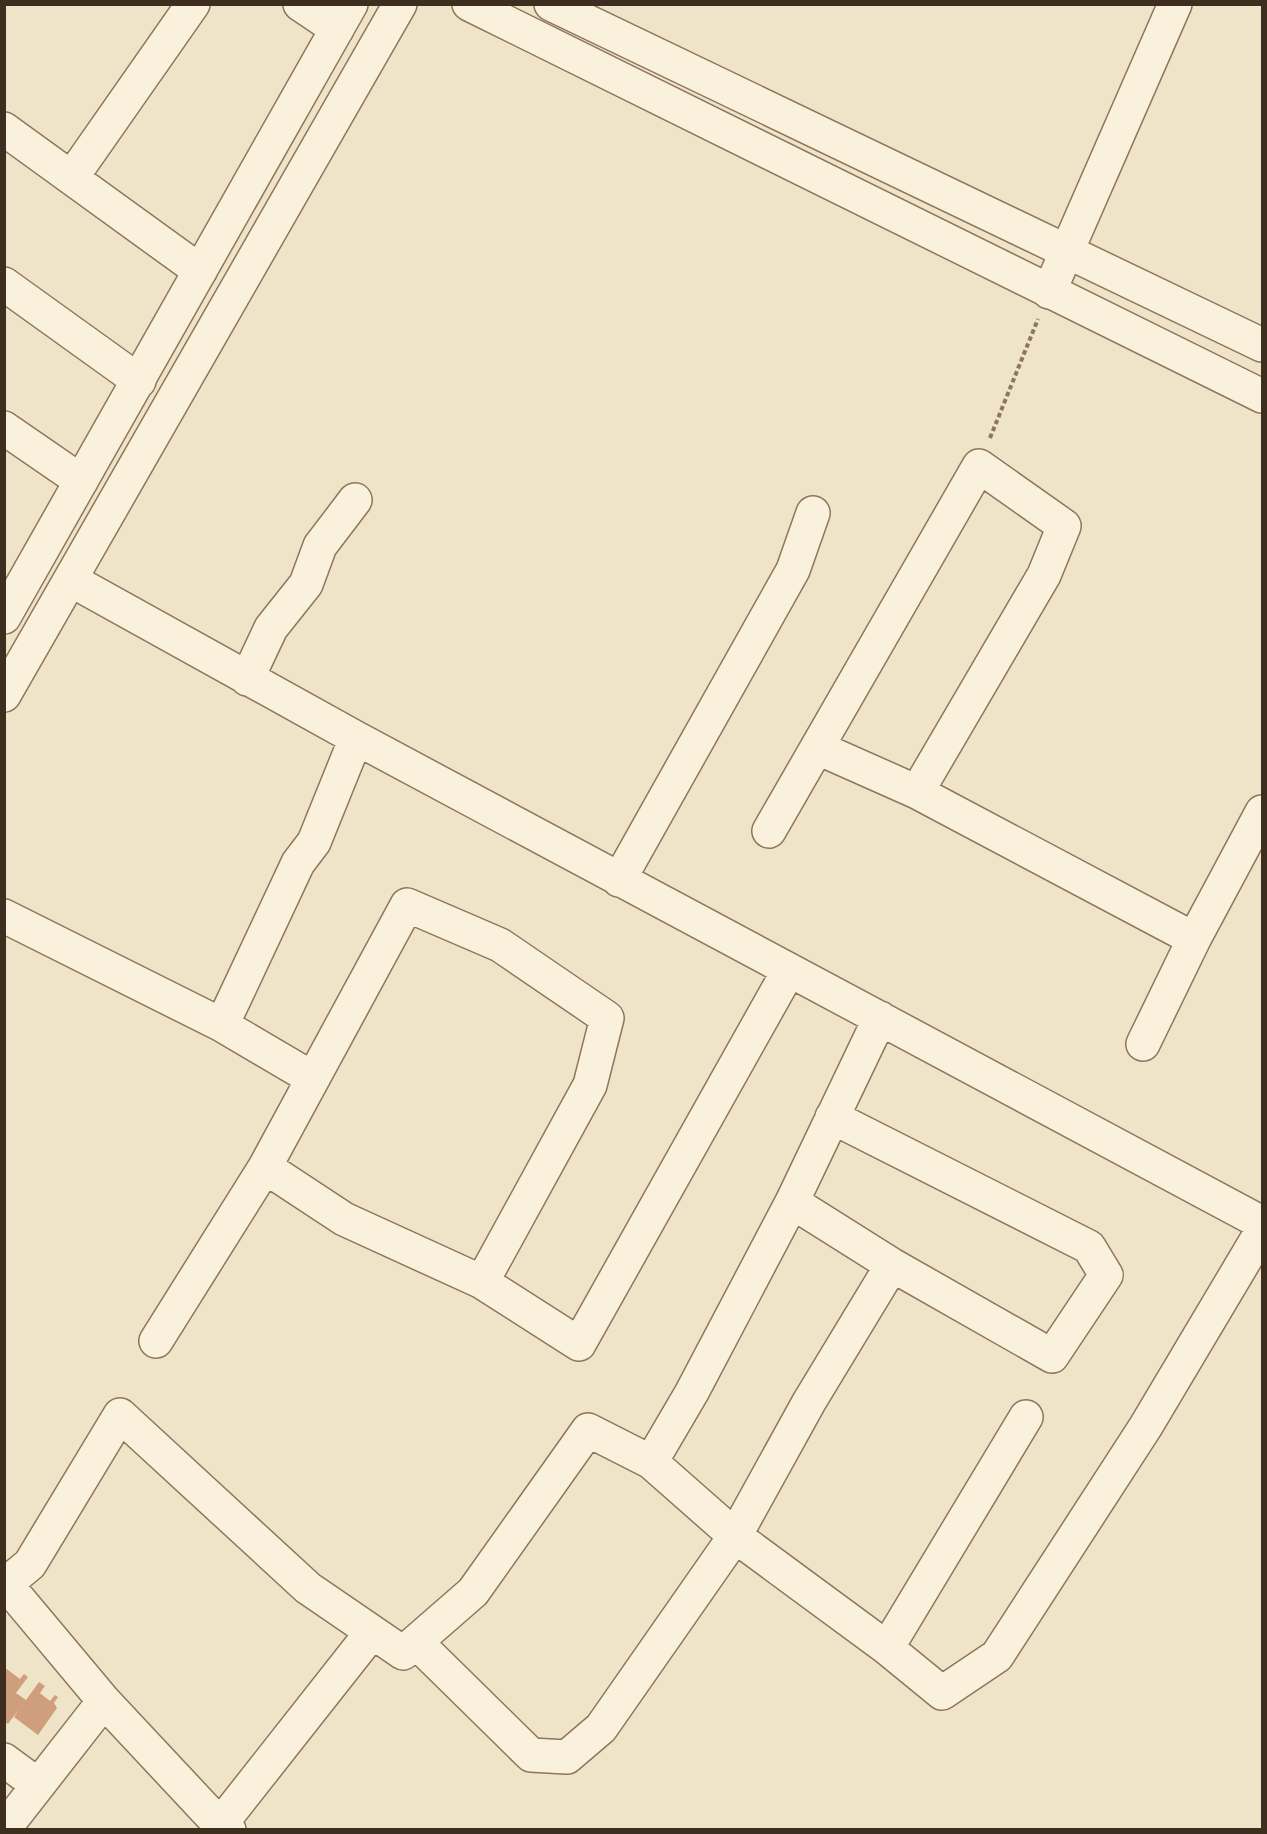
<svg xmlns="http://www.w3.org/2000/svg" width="1267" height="1834" font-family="'Times New Roman',serif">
  <rect width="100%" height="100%" fill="#f0e4c8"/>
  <!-- building -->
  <path fill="#cf9f7d" d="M 4,1667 L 20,1679 L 24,1674 L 28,1677 L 16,1693 L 26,1700 L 39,1682 L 45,1686 L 40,1693 L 50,1701 L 55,1695 L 58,1697 L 54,1703 L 57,1708 L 38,1735 L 14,1717 L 19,1709 L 8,1724 L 4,1722 Z"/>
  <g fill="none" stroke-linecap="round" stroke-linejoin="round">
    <!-- minor casing -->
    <g stroke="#8d765c" stroke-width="36">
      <path id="minor" d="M 300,4 L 337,29
        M 4,129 L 200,271
        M 72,177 L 193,4
        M 4,284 L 139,381
        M 1049,292 L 1175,4
        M 4,428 L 81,481
        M 71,580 L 356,738 L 1262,1223
        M 247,679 L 271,628 L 306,584 L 320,546 L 355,500
        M 818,748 L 917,792 L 1194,939
        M 769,831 L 979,466 L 1064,526 L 1044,575 L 917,792
        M 619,880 L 793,570 L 813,513
        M 4,916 L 222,1025 L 312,1078
        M 222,1025 L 298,863 L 314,842 L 356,738
        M 1143,1044 L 1194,939 L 1262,812
        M 265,1167 L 344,1219 L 482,1282 L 579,1344 L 789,970
        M 792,1202 L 892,1265 L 1052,1356 L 1106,1275 L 1089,1247 L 832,1117
        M 156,1341 L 265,1167 L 407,905 L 500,945 L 607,1018 L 590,1085 L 482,1282
        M 651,1462 L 692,1392 L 792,1202 L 880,1018
        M 4,1583 L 6,1584 L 30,1564 L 120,1415 L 308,1588 L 403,1653 L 473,1592 L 588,1430 L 651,1462 L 735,1536 L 887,1648 L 942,1693 L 997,1656 L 1146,1426 L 1262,1231
        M 6,1584 L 104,1701 L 220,1825 L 229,1830
        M 416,1642 L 531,1755 L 567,1757 L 601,1728 L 735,1536 L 809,1402 L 892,1265
        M 887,1648 L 1026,1417
        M 4,1760 L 38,1785
        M 4,1829 L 104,1701
        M 216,1830 L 372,1632"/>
    </g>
    <!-- tertiary casing -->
    <g stroke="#8d765c" stroke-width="36">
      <path id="tertiary" d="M 469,4 L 1262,396
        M 551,4 L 1262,345
        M 4,617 L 351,4
        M 4,695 L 400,4"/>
    </g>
    <!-- path -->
    <path stroke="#8d765c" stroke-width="4" stroke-dasharray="4.5 3" stroke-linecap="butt" d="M 990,438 L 1038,319"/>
    <!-- minor -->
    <use href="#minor" stroke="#faf1dc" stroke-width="33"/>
    <!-- tertiary -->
    <use href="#tertiary" stroke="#faf1dc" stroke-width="33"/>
  </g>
  <!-- border -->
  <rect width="1267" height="1834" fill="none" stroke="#3d2e20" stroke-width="12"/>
</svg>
